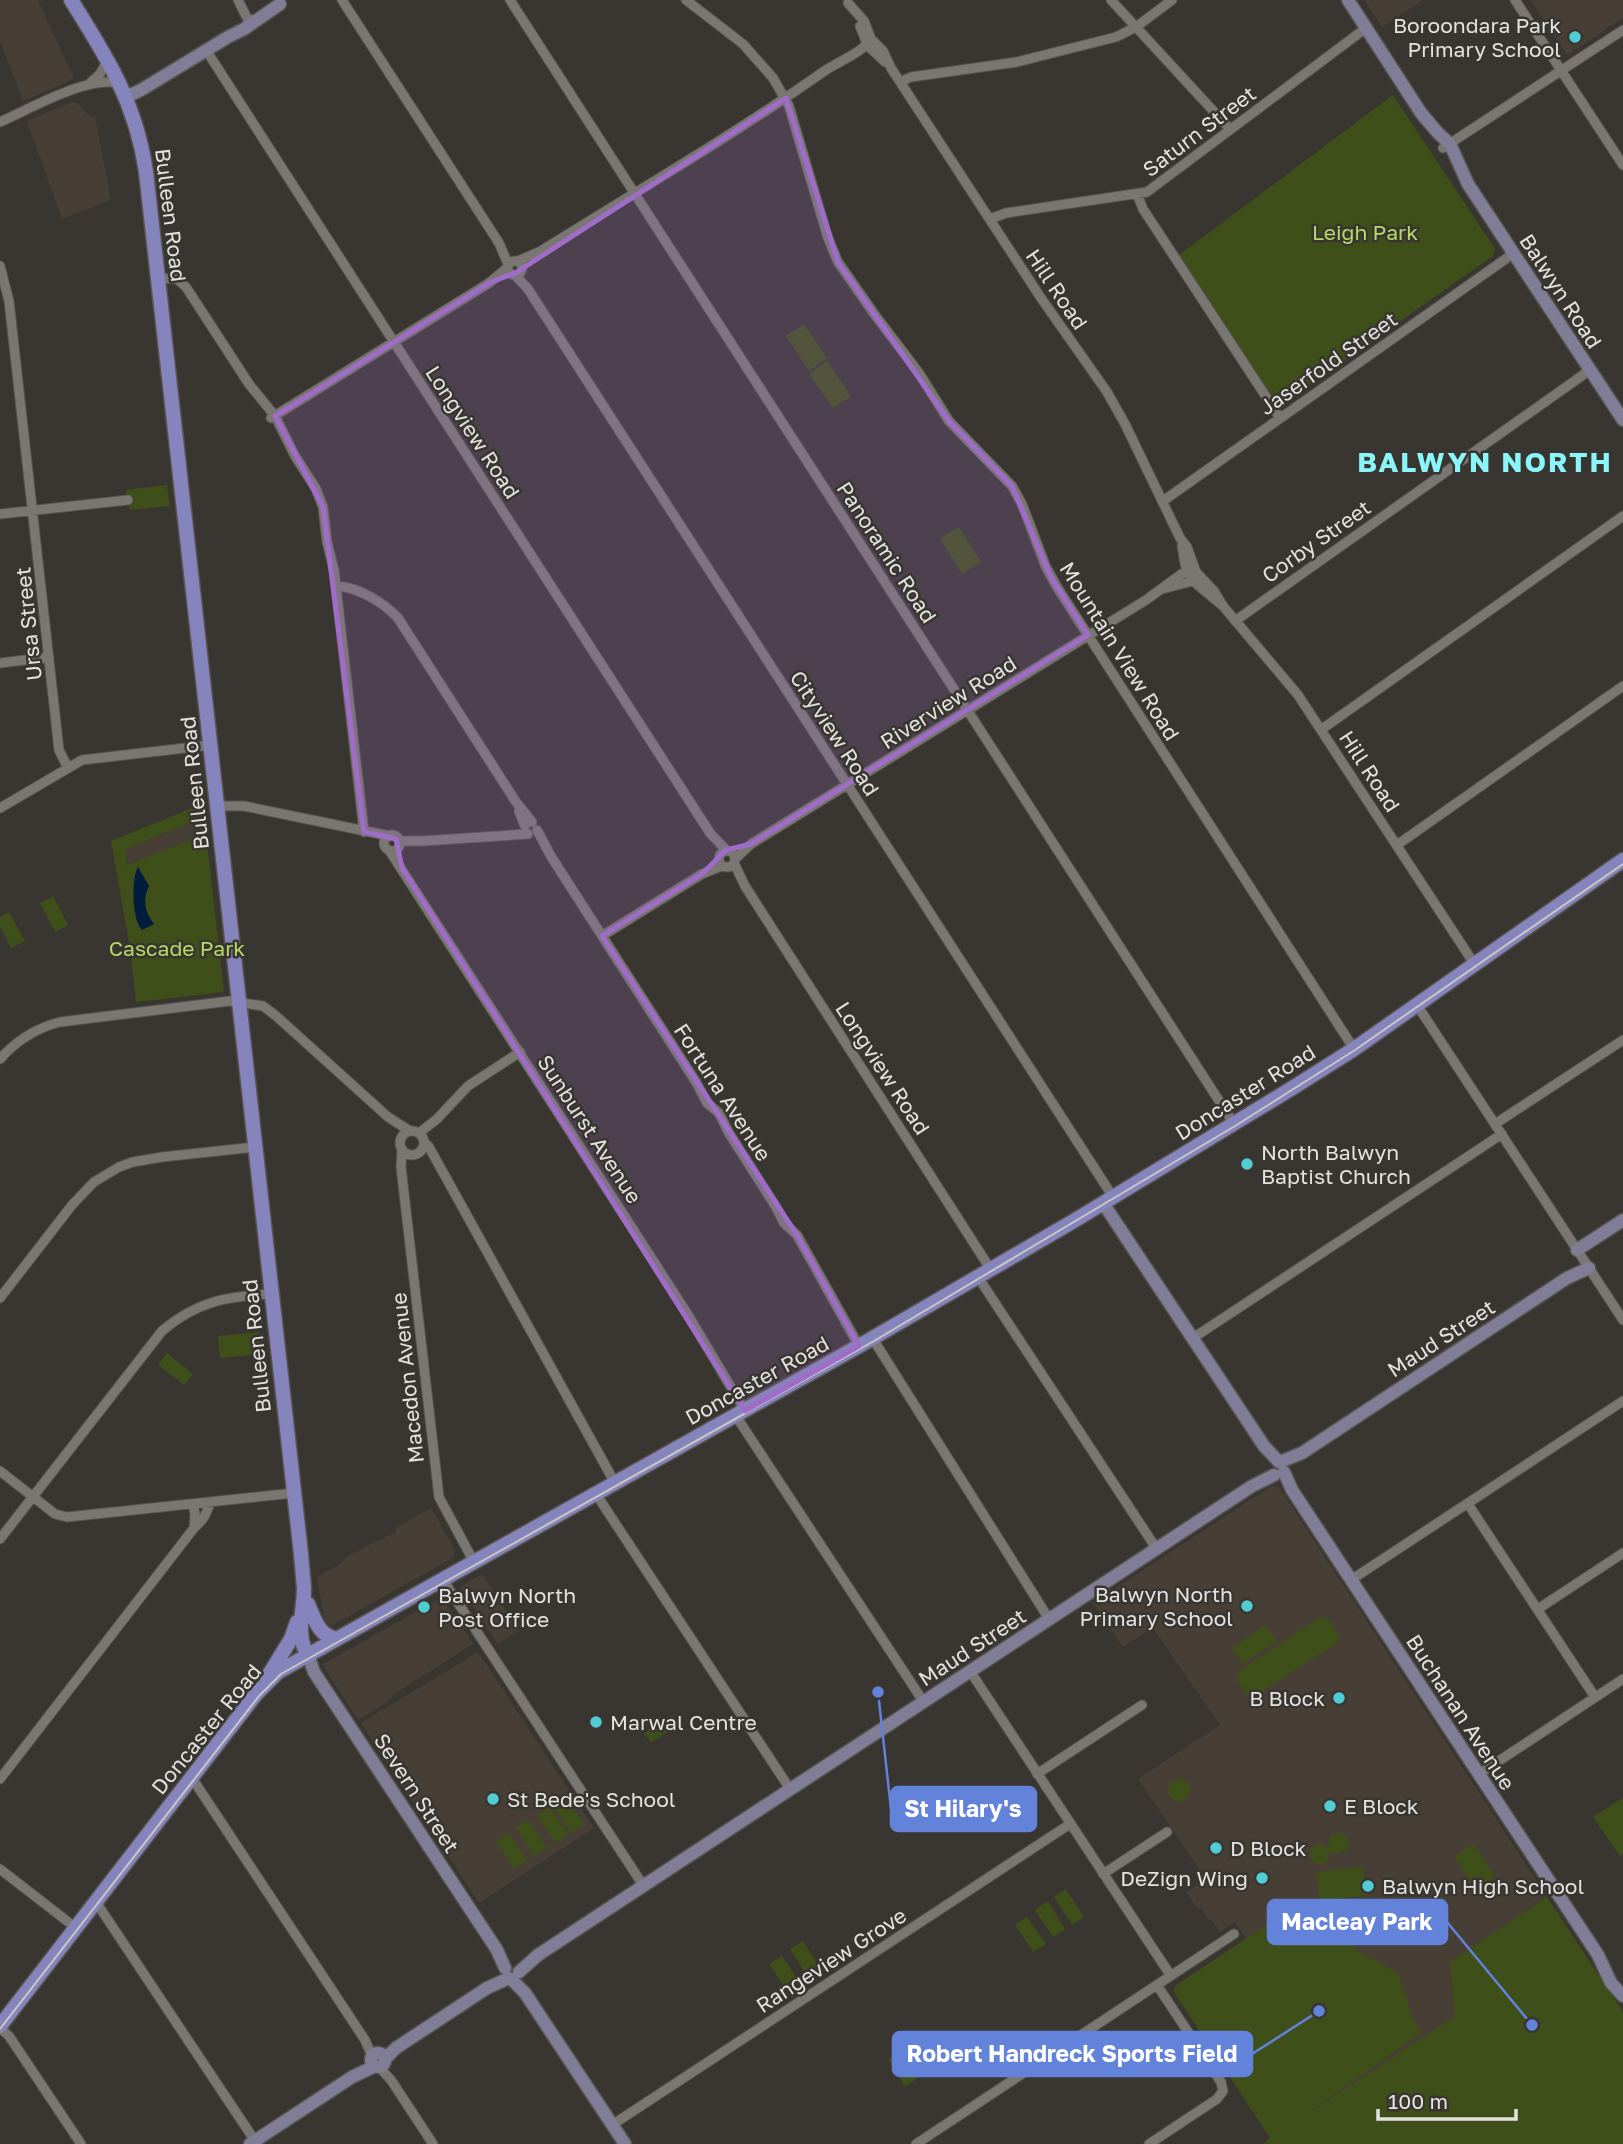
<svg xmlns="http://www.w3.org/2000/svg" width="1623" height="2144" font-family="'Golos Text',sans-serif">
  <rect width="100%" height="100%" fill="#393631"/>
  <!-- built -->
  <path fill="#473f36" d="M 0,0 L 38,0 L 74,79 L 23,101 L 0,41 Z
    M 1364,0 L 1423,0 L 1382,27 Z
    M 1531,0 L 1623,0 L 1623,18 L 1567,55 Z
    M 72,102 L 77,103 L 87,114 L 95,118 L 111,200 L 62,219 L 27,121 Z
    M 204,817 L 206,834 L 128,865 L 126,849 Z
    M 1273,1485 L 1279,1487 L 1547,1897 L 1451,1962 L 1456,2016 L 1270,2138 L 1174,1992 L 1175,1986 L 1246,1939 L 1235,1922 L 1220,1932 L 1211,1919 L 1208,1920 L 1201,1908 L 1197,1909 L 1187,1892 L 1206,1879 L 1138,1779 L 1220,1725 L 1153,1628 L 1123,1647 L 1093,1603 Z
    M 431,1508 L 455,1550 L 454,1557 L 331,1626 L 325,1623 L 317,1577 L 339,1565 L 345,1558 L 367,1546 L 396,1532 L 395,1528 Z
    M 482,1574 L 519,1630 L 498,1644 L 460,1587 Z
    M 442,1597 L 473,1644 L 394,1694 L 389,1701 L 358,1720 L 322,1664 L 334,1658 Z
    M 478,1652 L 594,1828 L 479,1903 L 361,1723 Z"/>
  <!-- green -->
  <path fill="#3f4f19" d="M 1393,95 L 1495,249 L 1493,256 L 1279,406 L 1179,255 Z
    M 804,324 L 827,358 L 809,371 L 786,336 Z
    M 827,361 L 851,396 L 833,408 L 809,374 Z
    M 167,485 L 170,506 L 129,510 L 126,490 Z
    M 959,527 L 981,562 L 962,574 L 940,538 Z
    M 202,804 L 204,817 L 126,849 L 127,865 L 206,834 L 224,992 L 136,1002 L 130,948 L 111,841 Z
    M 53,896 L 68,925 L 55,932 L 40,903 Z
    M 9,912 L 25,941 L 11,948 L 0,927 L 0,917 Z
    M 259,1332 L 261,1354 L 220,1358 L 218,1336 Z
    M 167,1353 L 193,1374 L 184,1385 L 158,1365 Z
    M 1320,1617 L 1328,1619 L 1339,1637 L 1337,1643 L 1253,1697 L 1248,1696 L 1236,1678 L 1238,1672 Z
    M 1266,1625 L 1277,1641 L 1243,1664 L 1232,1648 Z
    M 672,1715 L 678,1724 L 651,1743 L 644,1733 Z
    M1168 1790a11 11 0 1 1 22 0a11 11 0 1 1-22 0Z
    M 565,1797 L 584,1824 L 571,1833 L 553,1805 Z
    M 1623,1798 L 1623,1854 L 1620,1856 L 1593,1817 Z
    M 550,1807 L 568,1835 L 555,1843 L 537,1815 Z
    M 528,1820 L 547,1848 L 534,1856 L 516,1828 Z
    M 1340,1832 L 1348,1839 L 1347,1849 L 1337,1854 L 1330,1851 L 1328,1861 L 1323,1865 L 1313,1863 L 1309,1854 L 1312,1848 L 1318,1844 L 1328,1847 L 1330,1836 Z
    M 509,1833 L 527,1861 L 514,1869 L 496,1841 Z
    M 1473,1843 L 1495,1876 L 1476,1890 L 1454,1857 Z
    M 1363,1867 L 1367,1895 L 1331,1900 L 1348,1899 L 1369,1908 L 1355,1949 L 1398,1973 L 1414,2022 L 1421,2033 L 1302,2117 L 1455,2016 L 1450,1962 L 1547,1897 L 1623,2012 L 1623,2144 L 1263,2144 L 1270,2138 L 1174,1992 L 1175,1986 L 1280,1916 L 1299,1906 L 1320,1901 L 1316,1872 Z
    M 1066,1889 L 1084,1917 L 1072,1925 L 1054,1897 Z
    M 1048,1901 L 1065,1929 L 1053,1937 L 1035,1910 Z
    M 1027,1917 L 1046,1944 L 1033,1952 L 1015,1925 Z
    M 803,1941 L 820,1968 L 807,1976 L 790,1949 Z
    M 782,1956 L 800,1983 L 787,1991 L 769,1964 Z
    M 900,2051 L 918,2078 L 905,2087 L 888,2059 Z"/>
  <!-- water -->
  <path fill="#011c3d" d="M 138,867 L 149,886 C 142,900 145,912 154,924 L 142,930 C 132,920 131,879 138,867 Z"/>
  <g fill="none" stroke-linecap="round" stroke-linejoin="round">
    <!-- street casing -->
    <g stroke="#575450" stroke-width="11">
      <path id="street" d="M 238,0 L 247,18 L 254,21
        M 342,0 L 499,243 L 508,264
        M 510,0 L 1234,1124
        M 686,0 L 743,44 L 773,78 L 789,106 L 828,238 L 838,262 L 875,315 L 919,373 L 949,421 L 1012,486 L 1022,504 L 1046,567 L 1057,587 L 1354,1049
        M 1111,0 L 1230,129
        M 1515,0 L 1623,165
        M 848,3 L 864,21 L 871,39 L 883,51 L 891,68 L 1041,298 L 1107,392 L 1125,424 L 1180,538 L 1187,547 L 1196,572 L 1214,591 L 1223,606
        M 860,26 L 868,46 L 885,62
        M 206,50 L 710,833 L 727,851
        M 900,82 L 911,77 L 1017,62 L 1116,37 L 1136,27 L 1172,0
        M 90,83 L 100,74 L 108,60
        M 0,122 C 32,108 86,76 119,83
        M 1443,148 L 1623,30
        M 1137,194 L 1143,209 L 1280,418
        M 990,219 L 1006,213 L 1147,192 L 1366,28
        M508 268a7 7 0 1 1 14 0a7 7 0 1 1-14 0Z
        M 518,261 L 541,251 C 635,192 732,136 823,72 C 837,62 862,53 871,39
        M 0,266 L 9,301 L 59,750 L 68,768
        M 515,275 L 528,289 L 1113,1197
        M 158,278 L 177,279 L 186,287 L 249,384 L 275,416 L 295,456 L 316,489 L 323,507 L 327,542 L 334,570 L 364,832
        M 271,418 L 489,283 L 507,268
        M 1163,501 L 1514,253
        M 0,514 L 128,500
        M 1182,546 L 1185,564 L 1193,581 L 1223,606 L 1298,695 L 1475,965
        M 336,586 C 358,587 383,602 398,618 L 516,802 L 532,822
        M 1235,621 L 1590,370
        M 0,663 L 49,657
        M 1322,729 L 1623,516
        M 217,806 L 244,806 L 390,836
        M 0,808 L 82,760 L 211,745
        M 519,811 L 525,826
        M 537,830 L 552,858 L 696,1082 L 707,1103 L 719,1113 L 729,1133 L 776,1207 L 784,1223 L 797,1235 L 859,1346
        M384 843a8 8 0 1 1 16 0a8 8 0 1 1-16 0Z
        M 399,841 L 422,841 L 528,834
        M 1397,845 L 1623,686
        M 389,850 L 688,1315 L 745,1411
        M719 859a8 8 0 1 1 16 0a8 8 0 1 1-16 0Z
        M 735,859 L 751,844 L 1146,600 L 1183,573 L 1189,571 L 1196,572 L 1196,577 L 1193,581 L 1162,589
        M 734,863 L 745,886 L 991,1270
        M 602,936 L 702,874 L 722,866
        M 1417,1005 L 1623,1320
        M 0,1059 C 16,1041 36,1028 60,1022 L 230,1001 L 263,1006 L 275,1015 L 388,1117 L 410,1131
        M 1495,1124 L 1623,1040
        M400 1143a12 12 0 1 1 24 0a12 12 0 1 1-24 0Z
        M 419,1133 L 437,1119 L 468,1086 L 520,1052
        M 424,1142 L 429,1147 L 615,1483
        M 402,1150 L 401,1167 L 439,1497 L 474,1562
        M 978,1277 L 1156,1548
        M 0,1298 L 72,1205 L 94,1182 L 119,1167 L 133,1162 L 162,1157 L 255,1147
        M 1193,1338 L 1502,1134
        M 873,1339 L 1049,1619
        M 736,1416 L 923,1701
        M 0,1471 L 55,1514 L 67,1517 L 294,1493
        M 596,1494 L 790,1789
        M 193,1504 L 195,1514 L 194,1528
        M 1468,1504 L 1595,1697
        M 0,1539 L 162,1331 C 197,1301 228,1296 272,1294
        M 443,1580 L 643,1885
        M 1351,1580 L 1623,1401
        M 1538,1609 L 1623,1553
        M 970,1671 L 1171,1976
        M 1037,1774 L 1142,1705
        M 1479,1774 L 1623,1679
        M 192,1778 L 365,2040 L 372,2056
        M 0,1779 L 194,1528 C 203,1520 207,1514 210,1502
        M 0,1869 L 76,1928
        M 1103,1874 L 1167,1832
        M 96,1902 L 257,2144
        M 0,2028 L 9,2036 L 81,2144
        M 378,2066 L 391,2080 L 433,2144
        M 612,2125 L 1070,1824
        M 916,2144 L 1234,1934
        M 1149,2144 L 1217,2099 L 1223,2091 L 1221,2082 L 1157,1985"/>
    </g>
    <!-- secondary casing -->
    <g stroke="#575450" stroke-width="15">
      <path id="secondary" d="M 1348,0 L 1421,113 L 1438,133 L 1450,144 L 1468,184 L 1623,420
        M 126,97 L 141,90 L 228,37 L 244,29 L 280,4
        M 1103,1203 L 1264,1446 L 1279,1462
        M 1577,1250 L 1623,1220
        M 1280,1462 L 1302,1453 L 1567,1278 L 1589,1268
        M 1284,1472 L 1292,1490 L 1598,1955 L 1611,1983 L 1623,1996
        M 308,1655 L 314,1672 L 497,1950 L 505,1968
        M 519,1972 L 538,1955 L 1252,1486 L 1274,1475
        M 511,1979 L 525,1993 L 625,2144
        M371 2060a7 7 0 1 1 14 0a7 7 0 1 1-14 0Z
        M 385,2059 L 396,2048 L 487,1988 L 509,1978
        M 250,2144 L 352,2077 L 375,2066"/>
    </g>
    <!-- primary casing -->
    <g stroke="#575450" stroke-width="17">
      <path id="primary" d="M 71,0 C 107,57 136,103 146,172 L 301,1554 C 302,1565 303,1576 304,1588 C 304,1610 295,1636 308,1655
        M 308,1604 C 315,1620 318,1635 337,1639
        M 267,1678 L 291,1639 L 297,1622
        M 0,2026 L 256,1694 L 278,1672 L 859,1346 L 1072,1222 L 1294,1087 L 1354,1049 L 1623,860"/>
    </g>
    <!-- street -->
    <use href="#street" stroke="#7a7671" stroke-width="9"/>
    <!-- secondary -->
    <use href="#secondary" stroke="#807d96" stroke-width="12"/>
    <!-- primary -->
    <use href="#primary" stroke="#8684bc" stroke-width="14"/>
    <!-- tram -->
    <path stroke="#c9c7c4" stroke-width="2" d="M 0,2029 L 259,1696 L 281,1674 L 874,1341 L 1235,1126 L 1355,1050 L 1623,864"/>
  </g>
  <!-- marked area -->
  <path fill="#a06cca" fill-opacity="0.2" stroke="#a06cca" stroke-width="5" stroke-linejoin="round" d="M 786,98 L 838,262 L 949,421 L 1012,486 L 1051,577 L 1088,635 L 751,844 L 726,850 L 702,874 L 602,936 L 797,1235 L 859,1346 L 745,1411 L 402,868 L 396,839 L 364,832 L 323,507 L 275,416 L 489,283 L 517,272 Z"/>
  <!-- markers -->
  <g fill="#51ccd2" stroke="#393631" stroke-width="2.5">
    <circle cx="1575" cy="37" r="7"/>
    <circle cx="1247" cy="1164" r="7"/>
    <circle cx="1247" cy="1606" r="7"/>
    <circle cx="424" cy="1607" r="7"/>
    <circle cx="1339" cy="1698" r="7"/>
    <circle cx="596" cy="1722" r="7"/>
    <circle cx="493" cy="1799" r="7"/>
    <circle cx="1330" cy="1806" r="7"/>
    <circle cx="1216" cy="1848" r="7"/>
    <circle cx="1262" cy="1878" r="7"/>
    <circle cx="1368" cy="1886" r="7"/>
  </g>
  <g text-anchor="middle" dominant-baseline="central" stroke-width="5" stroke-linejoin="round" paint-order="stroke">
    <!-- poi labels -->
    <g font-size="21" fill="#e4e2df" stroke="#393631" text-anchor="start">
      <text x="1561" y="25" text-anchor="end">Boroondara Park<tspan x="1561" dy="24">Primary School</tspan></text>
      <text x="1261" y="1152">North Balwyn<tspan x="1261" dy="24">Baptist Church</tspan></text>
      <text x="1233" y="1594" text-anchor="end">Balwyn North<tspan x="1233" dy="24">Primary School</tspan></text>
      <text x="438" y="1595">Balwyn North<tspan x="438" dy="24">Post Office</tspan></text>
      <text x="1325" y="1698" text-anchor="end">B Block</text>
      <text x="610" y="1722">Marwal Centre</text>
      <text x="507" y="1799">St Bede's School</text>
      <text x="1344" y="1806">E Block</text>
      <text x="1230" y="1848">D Block</text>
      <text x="1248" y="1878" text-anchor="end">DeZign Wing</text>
      <text x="1382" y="1886">Balwyn High School</text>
    </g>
    <!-- street labels -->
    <g font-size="21" fill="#e4e2df" stroke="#393631">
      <text transform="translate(1199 131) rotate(-37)">Saturn Street</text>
      <text transform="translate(171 215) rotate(83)">Bulleen Road</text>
      <text transform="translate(1057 289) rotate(56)">Hill Road</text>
      <text transform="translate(1561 291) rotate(57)">Balwyn Road</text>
      <text transform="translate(1328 363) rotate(-35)">Jaserfold Street</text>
      <text transform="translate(473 432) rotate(57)">Longview Road</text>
      <text transform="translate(1316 541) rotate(-35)">Corby Street</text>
      <text transform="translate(887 552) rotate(57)">Panoramic Road</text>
      <text transform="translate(28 624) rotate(-96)">Ursa Street</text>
      <text transform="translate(1120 651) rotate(58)">Mountain View Road</text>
      <text transform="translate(948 702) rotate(-32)">Riverview Road</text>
      <text transform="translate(835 733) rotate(57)">Cityview Road</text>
      <text transform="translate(1370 771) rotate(57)">Hill Road</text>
      <text transform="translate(194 783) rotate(-96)">Bulleen Road</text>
      <text transform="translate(883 1068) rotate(57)">Longview Road</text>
      <text transform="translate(723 1092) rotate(57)">Fortuna Avenue</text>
      <text transform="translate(1245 1092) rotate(-32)">Doncaster Road</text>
      <text transform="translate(590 1129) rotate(57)">Sunburst Avenue</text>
      <text transform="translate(1441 1338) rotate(-33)">Maud Street</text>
      <text transform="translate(256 1346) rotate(-96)">Bulleen Road</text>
      <text transform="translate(407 1378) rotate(-96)">Macedon Avenue</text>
      <text transform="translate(757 1380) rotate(-29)">Doncaster Road</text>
      <text transform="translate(972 1647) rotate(-33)">Maud Street</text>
      <text transform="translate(1461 1712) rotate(57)">Buchanan Avenue</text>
      <text transform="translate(206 1729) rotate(-51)">Doncaster Road</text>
      <text transform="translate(417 1793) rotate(57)">Severn Street</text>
      <text transform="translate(831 1960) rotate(-33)">Rangeview Grove</text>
    </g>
    <!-- park labels -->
    <g font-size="21" fill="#b5d964" stroke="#393631">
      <text x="1365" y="232">Leigh Park</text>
      <text x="177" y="948">Cascade Park</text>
    </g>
    <!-- district labels -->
    <g font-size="28" font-weight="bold" letter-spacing="2" fill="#8af6fa" stroke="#393631">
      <text x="1485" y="461">BALWYN NORTH</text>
    </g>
  </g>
  <!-- callouts -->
  <path fill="none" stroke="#6382da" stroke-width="2.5" d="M878 1692L891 1809M1532 2025L1447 1922M1319 2011L1252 2054"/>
  <g fill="#6382da" stroke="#393631" stroke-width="2.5">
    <circle cx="878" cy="1692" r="7"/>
    <circle cx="1532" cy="2025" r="7"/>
    <circle cx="1319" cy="2011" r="7"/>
  </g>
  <g fill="#6382da" stroke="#6382da" stroke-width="2.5">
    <rect x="891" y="1787" width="145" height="44" rx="7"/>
    <rect x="1268" y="1900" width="179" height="44" rx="7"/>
    <rect x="893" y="2032" width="359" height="44" rx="7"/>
  </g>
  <g font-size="23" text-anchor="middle" font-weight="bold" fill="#fff">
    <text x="963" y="1817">St Hilary's</text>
    <text x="1357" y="1930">Macleay Park</text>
    <text x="1072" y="2062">Robert Handreck Sports Field</text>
  </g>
  <!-- scale -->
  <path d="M1378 2109v10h138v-10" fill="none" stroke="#e4e2df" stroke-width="3.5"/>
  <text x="1388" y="2109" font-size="21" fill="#e4e2df" stroke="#393631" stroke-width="5" paint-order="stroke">100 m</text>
</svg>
